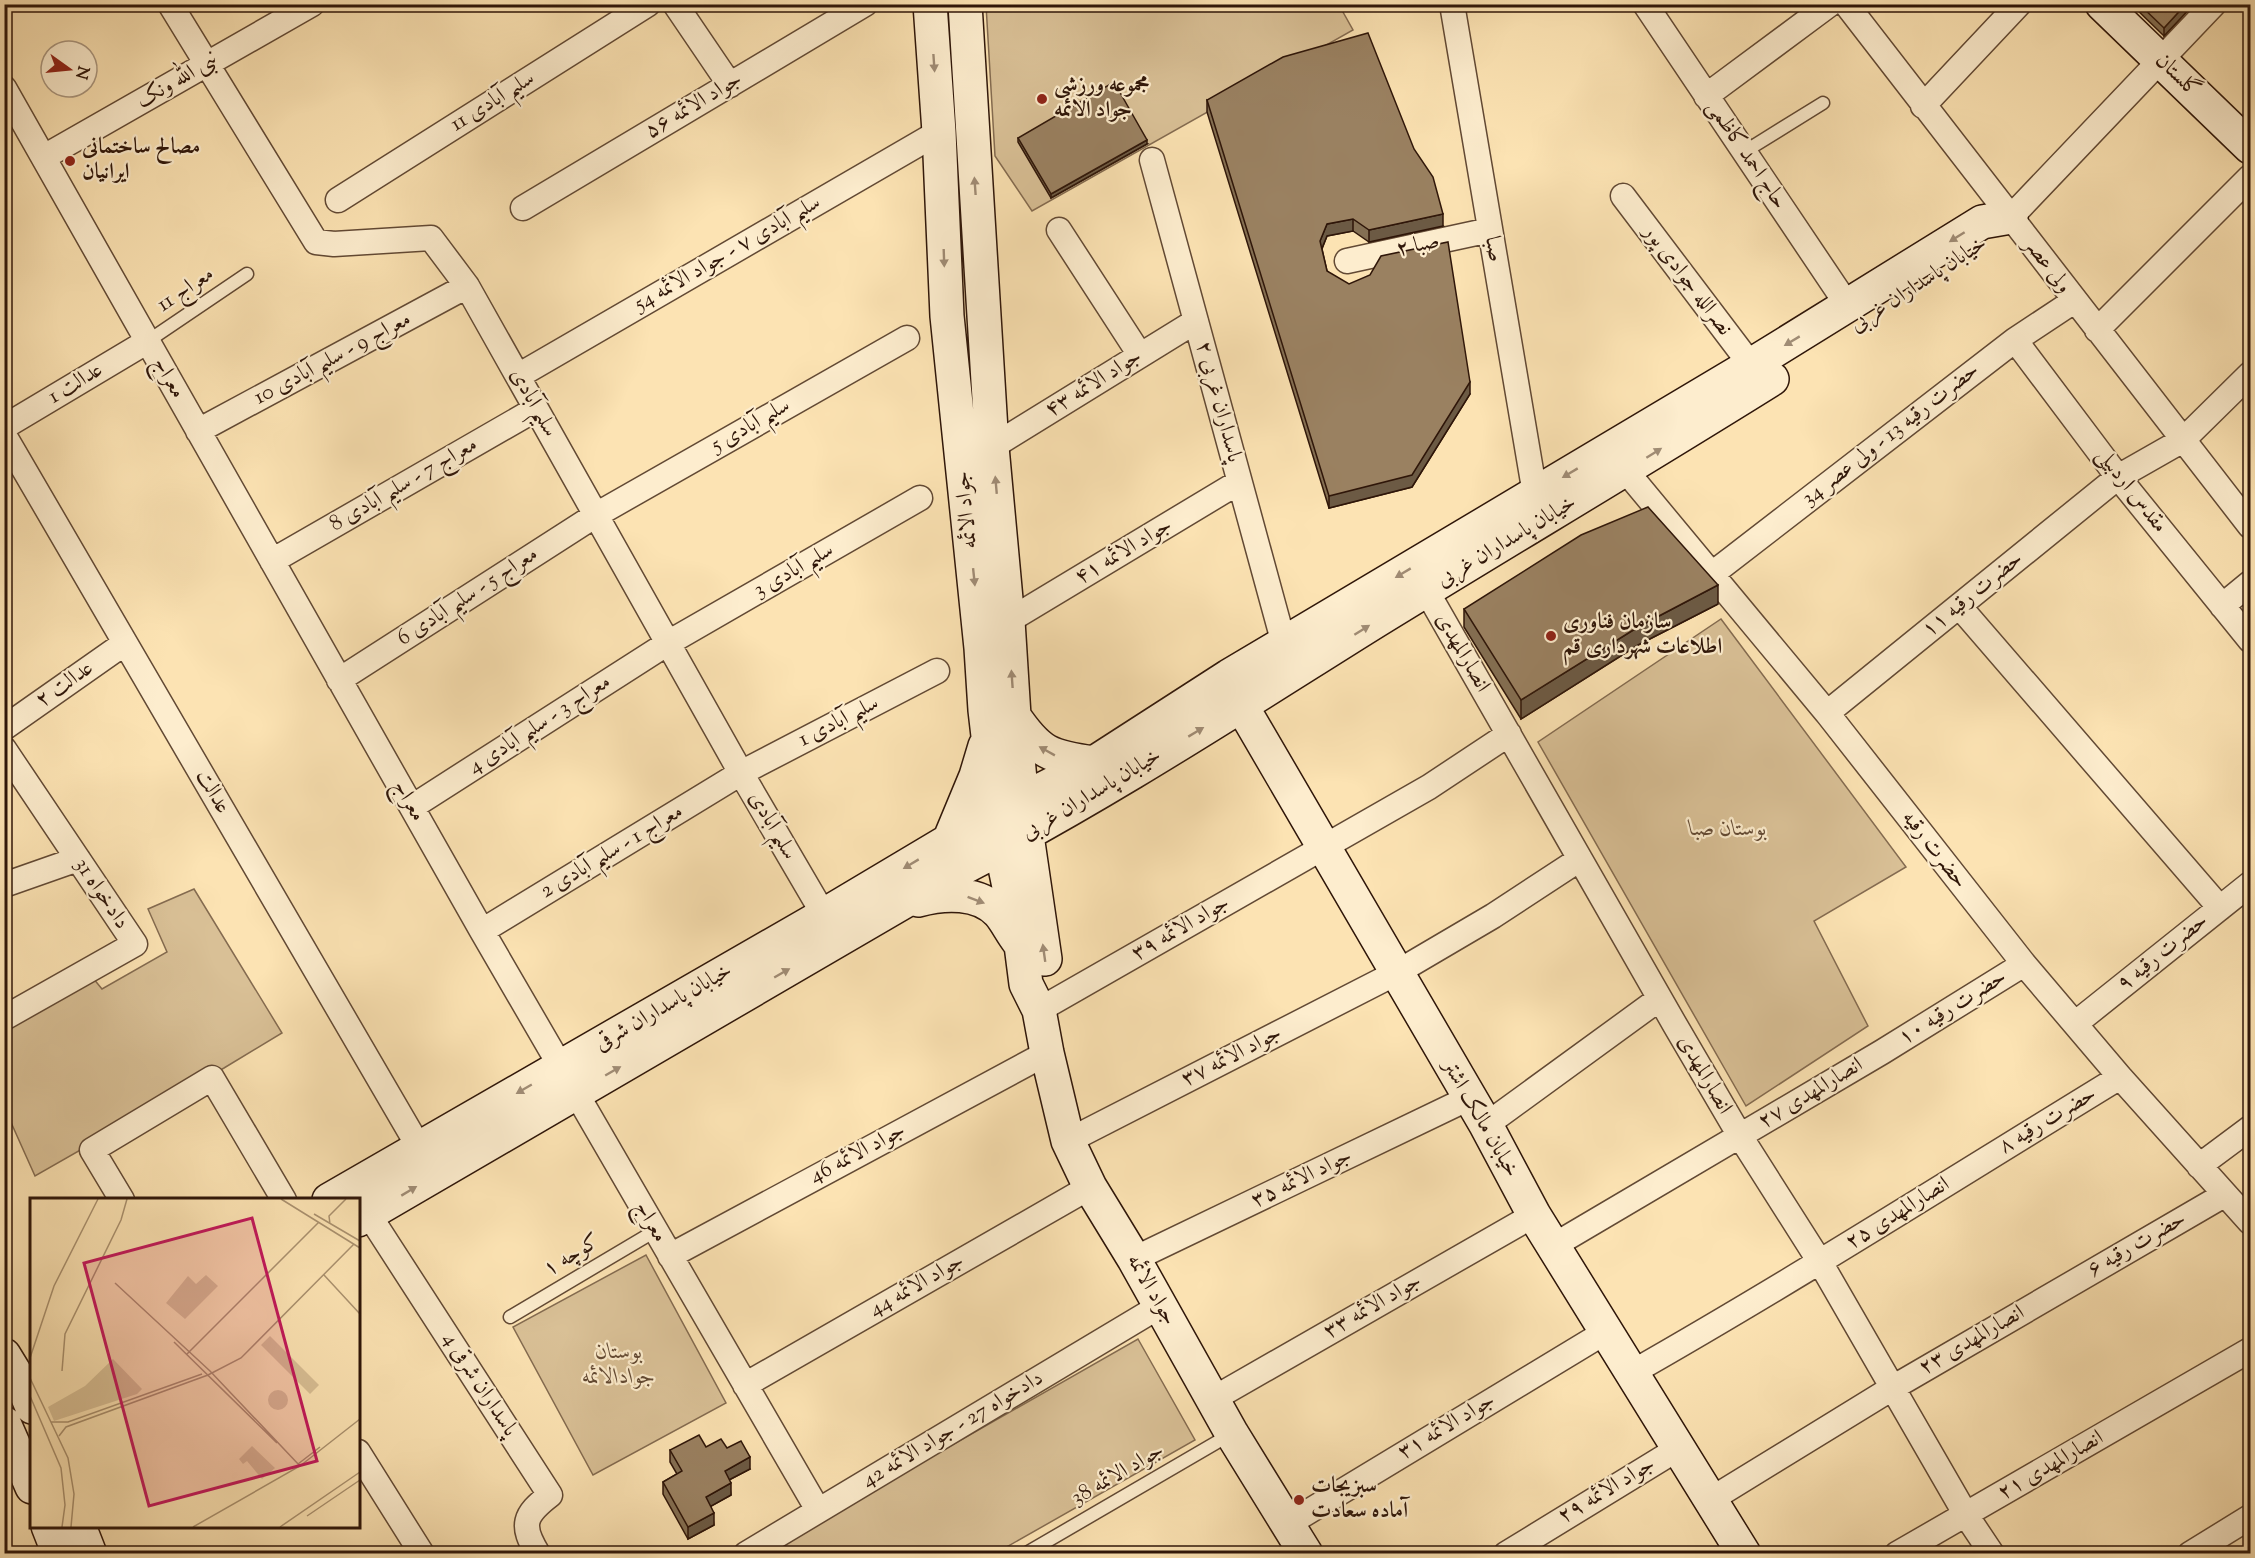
<svg xmlns="http://www.w3.org/2000/svg" width="2255" height="1558" font-family="'Sorts Mill Goudy',Amiri,serif">
  <rect width="100%" height="100%" fill="#fce3b3"/>
  <filter id="stains"><feTurbulence type="fractalNoise" baseFrequency=".00333" numOctaves="4"/><feColorMatrix values="0 0 0 0 .2 0 0 0 0 .09 0 0 0 0 .02 0 0 0 .5 -.17"/></filter>
  <radialGradient id="worn" r=".72"><stop offset=".6" stop-color="#630" stop-opacity="0"/><stop offset="1" stop-color="#630" stop-opacity=".3"/></radialGradient>
  <!-- green -->
  <path fill="#d9c096" stroke="#846b50" stroke-width="1.5" d="M 986,5 L 1339,5 L 1353,30 L 1032,211 L 995,156 Z
    M 1721,619 L 1906,867 L 1814,921 L 1868,1026 L 1746,1106 L 1538,742 Z
    M 194,889 L 282,1033 L 224,1068 L 35,1176 L 5,1109 L 4,1019 L 88,972 L 102,989 L 167,952 L 148,909 Z
    M 646,1255 L 726,1403 L 593,1475 L 513,1327 Z
    M 1138,1339 L 1195,1440 L 996,1553 L 761,1554 Z"/>
  <g fill="none" stroke-linecap="round" stroke-linejoin="round">
    <!-- lane casing -->
    <g stroke="#624934" stroke-width="15">
      <path id="lane" d="M 1744,152 L 1823,103
        M 148,341 L 247,274
        M 510,1317 L 655,1231
        M 1025,1554 L 1231,1434"/>
    </g>
    <!-- street casing -->
    <g stroke="#624934" stroke-width="27">
      <path id="street" d="M 170,4 L 316,242 L 334,244 L 431,238 L 467,286 L 741,773 L 824,915
        M 675,4 L 730,85
        M 1452,4 L 1535,494
        M 1645,4 L 1848,306
        M 1846,4 L 2250,526
        M 4,88 L 482,931 L 818,1510
        M 1706,96 L 1830,4
        M 1923,106 L 2019,4
        M 44,157 L 312,4
        M 1152,160 L 1284,644
        M 1623,196 L 1751,365
        M 338,200 L 648,4
        M 523,208 L 865,4
        M 2011,217 L 2214,4
        M 1059,230 L 1140,355
        M 1347,261 L 1490,230
        M 2097,330 L 2250,177
        M 2015,340 L 2118,477 L 2250,640
        M 518,376 L 939,132
        M 4,427 L 148,341
        M 198,431 L 467,286
        M 4,435 L 420,1149
        M 992,447 L 1196,321
        M 1626,471 L 1827,713 L 2024,964 L 2120,1077 L 2250,1222
        M 272,561 L 536,409
        M 1712,574 L 2015,340 L 2074,301
        M 1426,590 L 1675,1025 L 1740,1136 L 1820,1262 L 1966,1515 L 1992,1554
        M 1959,606 L 2220,908
        M 2222,606 L 2250,583
        M 1008,621 L 1239,482
        M 339,680 L 596,515 L 907,338
        M 1827,713 L 2118,477 L 2183,440 L 2250,374
        M 4,728 L 125,643
        M 4,749 L 135,944 L 4,1018
        M 412,807 L 668,643 L 920,498
        M 4,885 L 78,859
        M 482,931 L 741,773 L 937,671
        M 1039,1010 L 1429,787 L 1509,734
        M 2076,1023 L 2250,884
        M 1486,1125 L 1659,999
        M 1068,1141 L 1396,973 L 1493,916 L 1580,859
        M 2199,1166 L 2250,1128
        M 122,1200 L 92,1150 L 212,1078 L 284,1200
        M 369,1215 L 550,1495 C 524,1515 520,1525 538,1554
        M 1553,1246 L 1882,1052 L 2024,964
        M 670,1256 L 1047,1053
        M 1134,1259 L 1469,1098
        M 1633,1372 C 1798,1278 1958,1176 2120,1077
        M 745,1385 L 1090,1187
        M 1213,1399 L 1534,1215
        M 358,1452 L 422,1554
        M 1710,1500 L 1894,1387 L 2224,1195
        M 1288,1524 L 1607,1331
        M 746,1554 L 1160,1306
        M 1506,1554 L 1679,1448
        M 1897,1554 L 2250,1350
        M 2190,1554 L 2250,1517"/>
    </g>
    <!-- secondary casing -->
    <g stroke="#2f1609" stroke-width="36">
      <path id="secondary" d="M 930,4 L 939,132 L 947,316 L 981,648 L 985,710 L 1001,848 L 1021,945 L 1026,984 L 1039,1010 L 1047,1053 L 1068,1141 L 1090,1187 L 1134,1259 L 1232,1434 L 1306,1554
        M 965,4 L 992,447 L 1008,621 L 1014,716 L 1022,801 L 1045,959
        M 2102,4 L 2250,147
        M 1232,684 L 1241,705 L 1486,1125 L 1534,1215 L 1744,1554
        M 1014,716 C 1039,753 1050,757 1094,763
        M 949,841 L 976,776 L 985,746
        M 918,900 C 944,893 979,891 999,913 C 1006,921 1011,932 1018,941
        M 329,1200 L 824,915 L 997,812 L 1094,763 L 1229,676 L 1751,365 L 1982,222 L 2011,217
        M 358,1220 L 955,872 C 1095,800 1229,713 1363,629 C 1499,545 1636,464 1772,379
        M 4,1355 L 23,1386 L 32,1407
        M 4,1423 L 32,1487
        M 48,1526 L 59,1554
        M 79,1526 L 90,1554"/>
    </g>
    <!-- lane -->
    <use href="#lane" stroke="#fdedce" stroke-width="12"/>
    <!-- street -->
    <use href="#street" stroke="#fdedce" stroke-width="24"/>
    <!-- secondary -->
    <use href="#secondary" stroke="#fdedce" stroke-width="33"/>
  </g>
  <!-- wall -->
  <path fill="#846f53" stroke="#2f1609" stroke-width="1.5" d="M 2131,4 L 2194,4 L 2164,36 Z
    M 1207,100 L 1443,226 L 1369,242 L 1353,231 L 1327,236 L 1322,249 L 1327,271 L 1470,394 L 1412,487 L 1329,508 L 1207,112 Z
    M 1018,138 L 1147,144 L 1051,198 L 1018,142 Z
    M 1718,604 L 1638,645 L 1521,719 L 1464,627 L 1464,609 Z
    M 706,1447 L 727,1448 L 750,1469 L 729,1480 L 731,1495 L 711,1506 L 714,1525 L 688,1539 L 663,1494 L 663,1482 L 677,1474 L 670,1462 L 670,1450 Z"/>
  <!-- shaded-wall -->
  <path fill="#6c5a44" stroke="#2f1609" stroke-width="1.5" d="M 2186,4 L 2194,4 L 2164,36 L 2164,28 Z
    M 1147,140 L 1147,144 L 1051,198 L 1051,194 Z
    M 1443,214 L 1443,226 L 1369,242 L 1369,230 Z
    M 1353,219 L 1353,231 L 1327,236 L 1320,253 L 1320,241 L 1327,224 Z
    M 1470,382 L 1470,394 L 1412,487 L 1329,508 L 1329,496 Z
    M 1718,585 L 1718,604 L 1638,645 L 1521,719 L 1521,700 L 1638,627 Z
    M 750,1457 L 750,1469 L 725,1482 L 725,1471 Z
    M 731,1483 L 731,1495 L 706,1509 L 706,1497 Z
    M 714,1513 L 714,1525 L 688,1539 L 688,1527 Z"/>
  <!-- building -->
  <path fill="#9a8161" stroke="#2f1609" stroke-width="1.5" d="M 2139,4 L 2186,4 L 2164,28 Z
    M 1368,33 L 1414,149 L 1433,177 L 1443,214 L 1369,230 L 1353,219 L 1327,224 L 1320,241 L 1327,271 L 1349,284 L 1370,275 L 1381,256 L 1448,242 L 1470,382 L 1412,475 L 1329,496 L 1207,100 L 1283,57 Z
    M 1114,82 L 1147,140 L 1051,194 L 1018,138 Z
    M 1648,507 L 1718,585 L 1638,627 L 1521,700 L 1464,609 L 1581,535 Z
    M 699,1435 L 706,1447 L 721,1439 L 727,1448 L 741,1441 L 750,1457 L 725,1471 L 731,1483 L 706,1497 L 714,1513 L 688,1527 L 663,1482 L 682,1471 L 670,1450 Z"/>
  <!-- one-way arrows -->
  <defs><path id="oneway-solid" d="M-6-.8H1V-3.2L6.5 0L1 3.2V.8H-6Z" transform="scale(1.5)"/></defs>
  <g fill="#a08c75">
    <use href="#oneway-solid" transform="translate(934 63) rotate(86)"/>
    <use href="#oneway-solid" transform="translate(975 186) rotate(-94)"/>
    <use href="#oneway-solid" transform="translate(1957 237) rotate(148)"/>
    <use href="#oneway-solid" transform="translate(944 258) rotate(88)"/>
    <use href="#oneway-solid" transform="translate(1792 341) rotate(149)"/>
    <use href="#oneway-solid" transform="translate(1654 453) rotate(-32)"/>
    <use href="#oneway-solid" transform="translate(1570 473) rotate(149)"/>
    <use href="#oneway-solid" transform="translate(996 485) rotate(-95)"/>
    <use href="#oneway-solid" transform="translate(1403 573) rotate(149)"/>
    <use href="#oneway-solid" transform="translate(974 577) rotate(84)"/>
    <use href="#oneway-solid" transform="translate(1362 630) rotate(-32)"/>
    <use href="#oneway-solid" transform="translate(1012 679) rotate(-94)"/>
    <use href="#oneway-solid" transform="translate(1196 732) rotate(-31)"/>
    <use href="#oneway-solid" transform="translate(1047 751) rotate(-151)"/>
    <use href="#oneway-solid" transform="translate(911 864) rotate(149)"/>
    <use href="#oneway-solid" transform="translate(976 900) rotate(21)"/>
    <use href="#oneway-solid" transform="translate(1044 953) rotate(-98)"/>
    <use href="#oneway-solid" transform="translate(782 973) rotate(-30)"/>
    <use href="#oneway-solid" transform="translate(613 1071) rotate(-30)"/>
    <use href="#oneway-solid" transform="translate(524 1089) rotate(150)"/>
    <use href="#oneway-solid" transform="translate(409 1191) rotate(-31)"/>
  </g>
  <!-- markers -->
  <g fill="#8f2418" stroke="#fdedce" stroke-width="2">
    <circle cx="1042" cy="99" r="6"/>
    <circle cx="70" cy="161" r="6"/>
    <circle cx="1551" cy="636" r="6"/>
    <circle cx="1299" cy="1500" r="6"/>
  </g>
  <g text-anchor="middle" dominant-baseline="central" stroke-width="4.5" stroke-linejoin="round" paint-order="stroke">
    <!-- street labels -->
    <g font-size="22" fill="#2f1609" stroke="#fdedce">
      <text transform="translate(2177 76) rotate(44)">گلستان</text>
      <text transform="translate(178 81) rotate(-30)">نبی الله ونک</text>
      <text transform="translate(493 102) rotate(-32)">سلیم آبادی 11</text>
      <text transform="translate(694 106) rotate(-31)">جواد الائمه ۵۶</text>
      <text transform="translate(1746 155) rotate(56)">حاج احمد کاظمی</text>
      <text transform="translate(1418 246) rotate(-12)">صبا ۲</text>
      <text transform="translate(1493 249) rotate(80)">صبا</text>
      <text transform="translate(728 254) rotate(-30)">سلیم آبادی ۷ - جواد الائمه 54</text>
      <text transform="translate(2047 266) rotate(53)">ولی عصر</text>
      <text transform="translate(1687 281) rotate(53)">نصرالله جوادی پور</text>
      <text transform="translate(1919 285) rotate(-33)">خیابان پاسداران غربی</text>
      <text transform="translate(186 290) rotate(-34)">معراج 11</text>
      <text transform="translate(333 359) rotate(-28)">معراج 9 - سلیم آبادی 10</text>
      <text transform="translate(168 378) rotate(60)">معراج</text>
      <text transform="translate(76 384) rotate(-31)">عدالت 1</text>
      <text transform="translate(1094 384) rotate(-32)">جواد الائمه ۴۳</text>
      <text transform="translate(1218 402) rotate(75)">پاسداران غربی ۲</text>
      <text transform="translate(533 403) rotate(61)">سلیم آبادی</text>
      <text transform="translate(751 426) rotate(-30)">سلیم آبادی 5</text>
      <text transform="translate(1891 435) rotate(-38)">حضرت رقیه 13 - ولی عصر 34</text>
      <text transform="translate(404 485) rotate(-30)">معراج 7 - سلیم آبادی 8</text>
      <text transform="translate(2131 491) rotate(52)">مقدس اردبیلی</text>
      <text transform="translate(967 510) rotate(-96)">جواد الائمه</text>
      <text transform="translate(1507 542) rotate(-31)">خیابان پاسداران غربی</text>
      <text transform="translate(1124 552) rotate(-31)">جواد الائمه ۴۱</text>
      <text transform="translate(794 571) rotate(-30)">سلیم آبادی 3</text>
      <text transform="translate(1973 595) rotate(-39)">حضرت رقیه ۱۱</text>
      <text transform="translate(468 597) rotate(-33)">معراج 5 - سلیم آبادی 6</text>
      <text transform="translate(1462 653) rotate(60)">انصارالمهدی</text>
      <text transform="translate(65 685) rotate(-35)">عدالت ۲</text>
      <text transform="translate(839 722) rotate(-27)">سلیم آبادی 1</text>
      <text transform="translate(540 725) rotate(-33)">معراج 3 - سلیم آبادی 4</text>
      <text transform="translate(212 792) rotate(60)">عدالت</text>
      <text transform="translate(1092 795) rotate(-31)">خیابان پاسداران غربی</text>
      <text transform="translate(408 801) rotate(60)">معراج</text>
      <text transform="translate(772 826) rotate(60)">سلیم آبادی</text>
      <text transform="translate(1934 850) rotate(52)">حضرت رقیه</text>
      <text transform="translate(612 852) rotate(-31)">معراج 1 - سلیم آبادی 2</text>
      <text transform="translate(101 894) rotate(56)">دادخواه 31</text>
      <text transform="translate(1181 929) rotate(-30)">جواد الائمه ۳۹</text>
      <text transform="translate(2163 953) rotate(-39)">حضرت رقیه ۹</text>
      <text transform="translate(664 1008) rotate(-30)">خیابان پاسداران شرقی</text>
      <text transform="translate(1953 1008) rotate(-32)">حضرت رقیه ۱۰</text>
      <text transform="translate(1232 1057) rotate(-27)">جواد الائمه ۳۷</text>
      <text transform="translate(1704 1075) rotate(60)">انصارالمهدی</text>
      <text transform="translate(1811 1094) rotate(-31)">انصارالمهدی ۲۷</text>
      <text transform="translate(1480 1119) rotate(60)">خیابان مالک اشتر</text>
      <text transform="translate(2048 1121) rotate(-31)">حضرت رقیه ۸</text>
      <text transform="translate(858 1154) rotate(-28)">جواد الائمه 46</text>
      <text transform="translate(1302 1179) rotate(-26)">جواد الائمه ۳۵</text>
      <text transform="translate(1898 1214) rotate(-32)">انصارالمهدی ۲۵</text>
      <text transform="translate(650 1222) rotate(60)">معراج</text>
      <text transform="translate(2137 1245) rotate(-30)">حضرت رقیه ۶</text>
      <text transform="translate(572 1256) rotate(-31)">کوچه ۱</text>
      <text transform="translate(917 1286) rotate(-30)">جواد الائمه 44</text>
      <text transform="translate(1151 1290) rotate(60)">جواد الائمه</text>
      <text transform="translate(1373 1307) rotate(-30)">جواد الائمه ۳۳</text>
      <text transform="translate(1972 1341) rotate(-30)">انصارالمهدی ۲۳</text>
      <text transform="translate(479 1385) rotate(57)">پاسداران شرقی 4</text>
      <text transform="translate(1447 1427) rotate(-31)">جواد الائمه ۳۱</text>
      <text transform="translate(953 1430) rotate(-31)">دادخواه 27 - جواد الائمه 42</text>
      <text transform="translate(2051 1466) rotate(-30)">انصارالمهدی ۲۱</text>
      <text transform="translate(1118 1475) rotate(-30)">جواد الائمه 38</text>
      <text transform="translate(1607 1491) rotate(-31)">جواد الائمه ۲۹</text>
    </g>
    <!-- poi labels -->
    <g font-size="22" font-weight="bold" fill="#2f1609" stroke="#fdedce" text-anchor="start">
      <text x="1054" y="86">مجموعه ورزشی<tspan x="1054" dy="25">جواد الائمه</tspan></text>
      <text x="82" y="148">مصالح ساختمانی<tspan x="82" dy="25">ایرانیان</tspan></text>
      <text x="1563" y="623">سازمان فناوری<tspan x="1563" dy="25">اطلاعات شهرداری قم</tspan></text>
      <text x="1311" y="1487">سبزیجات<tspan x="1311" dy="25">آماده سعادت</tspan></text>
    </g>
    <!-- park labels -->
    <g font-size="22" font-style="italic" fill="#624933" stroke="#fdedce">
      <text x="1728" y="830">بوستان صبا</text>
      <text x="619" y="1353">بوستان<tspan x="619" dy="25">جوادالائمه</tspan></text>
    </g>
  </g>
  <!-- overview -->
  <g transform="translate(30 1198)">
    <rect width="330" height="330" fill="#fce3b3"/>
    <path d="M 176,77 L 188,88 L 155,121 L 136,105 L 158,78 L 166,86 ZM 240,138 L 289,187 L 280,196 L 231,147 ZM 83,161 L 112,191 L 107,196 L 24,223 L 18,209 L 55,188 ZM238 202a10 10 0 1 1 20 0a10 10 0 1 1-20 0ZM 222,248 L 245,270 L 232,281 L 217,263 L 213,266 L 209,261 Z" fill="#d9c096"/>
    <path fill="none" stroke="#aa916f" stroke-width="1.5" d="M 251,1 L 330,50M 284,16 L 330,43M 300,26 L 299,18 L 316,1M 294,77 L 330,116M 85,85 L 180,173 L 270,268M 144,144 L 247,245M 157,156 L 289,24M 0,160 L 24,88 L 68,1M 32,173 L 35,136 L 91,22 L 97,1M 0,180 L 38,260 L 44,296 L 41,329M 0,198 L 31,270 L 35,307 L 32,329M 21,224 L 38,224 L 172,176M 29,238 L 36,229 L 178,177 L 211,160 L 324,46M 268,266 L 290,249M 277,318 L 330,282M 163,329 L 270,268 L 330,221M 250,329 L 330,274"/>
    <path fill="#c2185b" fill-opacity="0.15" stroke="#c2185b" stroke-width="3" d="M 222,20 L 287,263 L 119,308 L 54,65 Z"/>
    <rect width="330" height="330" fill="none" stroke="#2f1609" stroke-width="3"/>
  </g>
  <!-- margin -->
  <rect width="2255" height="1558" fill="none" stroke="#fce3b3" stroke-width="24"/>
  <rect x="6" y="6" width="2243" height="1546" fill="none" stroke="#2f1609" stroke-width="3"/>
  <rect x="12" y="12" width="2231" height="1534" fill="none" stroke="#2f1609" stroke-width="1.5"/>
  <!-- north arrow -->
  <g transform="translate(69 69) rotate(105)"><circle r="28" fill="#fdedce" stroke="#ab977f" stroke-width="1.5"/>
  <path d="M0-4.5L10 22L0 15L-10 22Z" fill="#8f2418"/>
  <text y="-9" font-size="16" font-weight="bold" text-anchor="middle" fill="#2f1609">N</text>
  </g>
  <rect width="100%" height="100%" filter="url(#stains)"/>
  <rect width="100%" height="100%" fill="url(#worn)"/>
</svg>
